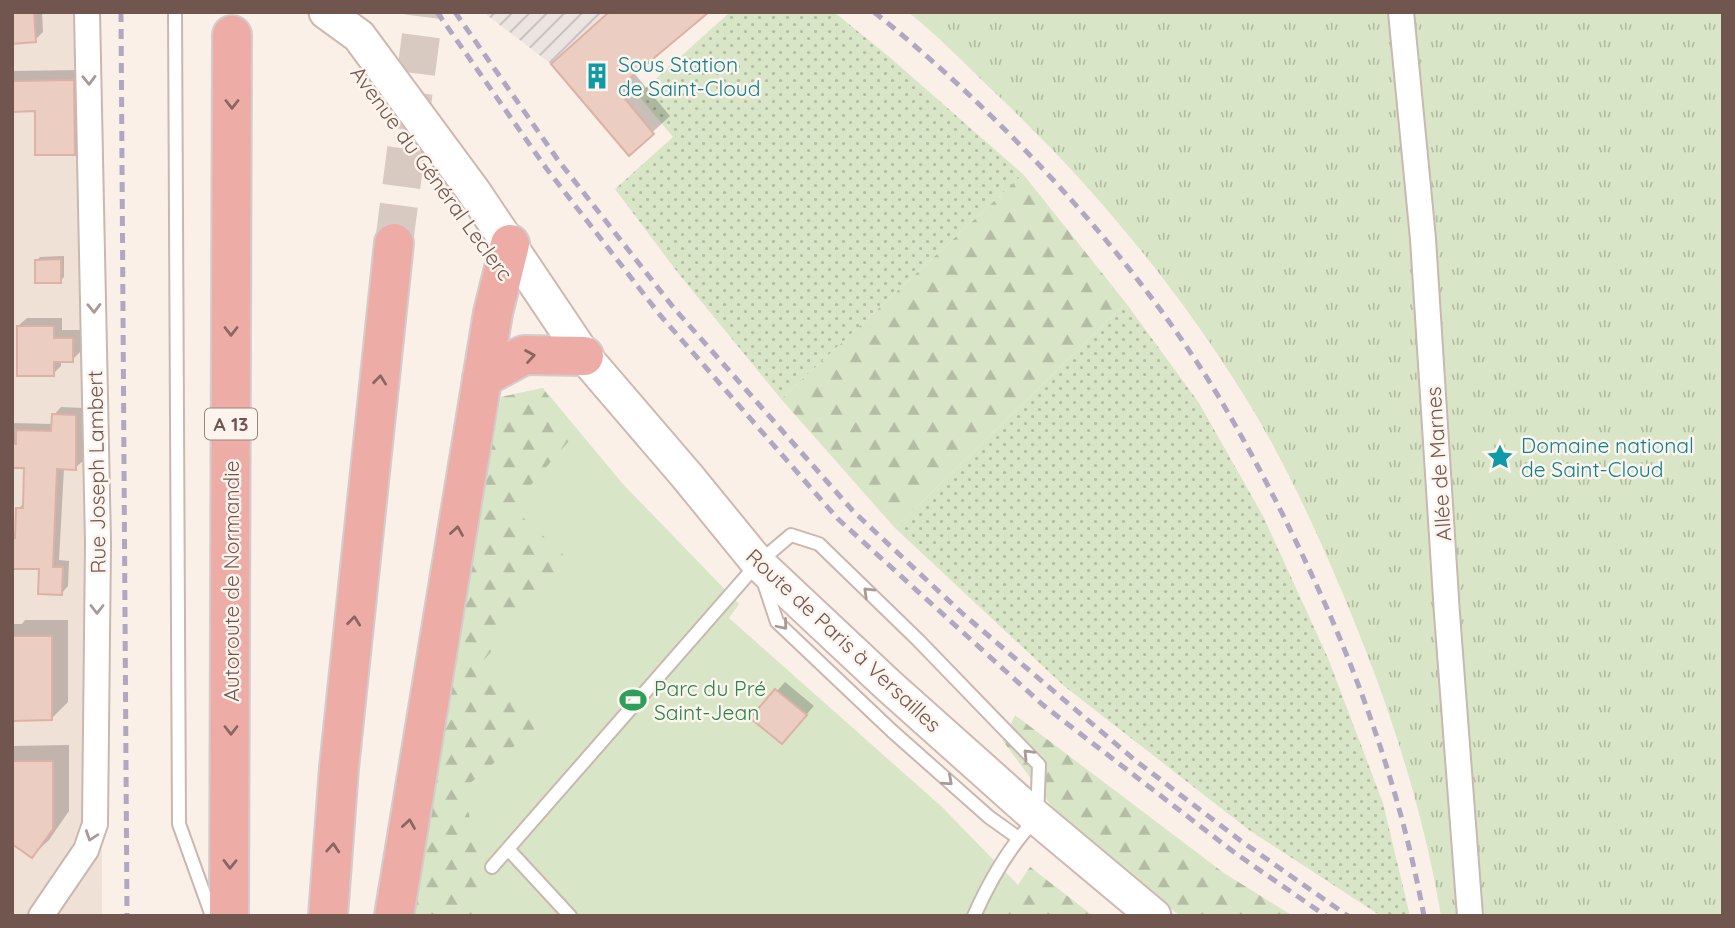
<svg xmlns="http://www.w3.org/2000/svg" width="1735" height="928" font-family="Quicksand,sans-serif">
  <defs>
    <pattern id="industrial-furrows" width="10" height="10" patternUnits="userSpaceOnUse" patternTransform="scale(1.75)"><rect width="10" height="10" fill="#ebe4e0"/><path d="M-1 1l2-2M0 10L10 0M9 11l2-2" fill="none" stroke="#c3bcb8"/></pattern>
    <pattern id="forest-firs" width="22" height="20" patternUnits="userSpaceOnUse" patternTransform="scale(1.75)"><rect width="22" height="20" fill="#d8e6c7"/><path d="M5 1l3.5 6h-7zM16 11l3.5 6h-7z" fill="#b4bda4"/></pattern>
    <pattern id="park-tufts" width="24" height="20" patternUnits="userSpaceOnUse" patternTransform="scale(1.75)"><rect width="24" height="20" fill="#d8e6c7"/><path d="M3 7l-1-3M5 7V3M7 7l1-3M15 17l-1-3M17 17v-4M19 17l1-3" fill="none" stroke="#b4bda4"/></pattern>
    <pattern id="garden-dots" width="8" height="8" patternUnits="userSpaceOnUse" patternTransform="scale(1.75)"><rect width="8" height="8" fill="#d8e6c7"/><path d="M2 2h.1M6 6h.1" fill="none" stroke="#b4bda4" stroke-width="1.8" stroke-linecap="round"/></pattern>
  </defs>
  <rect width="100%" height="100%" fill="#faf0e7"/>
  <!-- residential -->
  <path fill="#f0e1d7" d="M 12,12 L 101,12 L 102,916 L 12,916 Z"/>
  <!-- industrial -->
  <path fill="url(#industrial-furrows)" d="M 483,12 L 709,12 L 618,89 L 654,134 L 629,156 L 551,64 Z"/>
  <!-- grass -->
  <path fill="#d8e6c7" d="M 543,388 L 622,483 L 739,604 L 729,618 L 942,807 L 1018,885 L 1030,867 L 1093,916 L 412,916 L 501,397 Z"/>
  <!-- forest -->
  <path fill="url(#forest-firs)" d="M 1023,174 L 1126,303 L 895,528 L 781,399 Z
    M 543,388 L 574,435 L 512,507 L 568,559 L 475,671 L 539,725 L 462,790 L 477,843 L 481,916 L 414,916 L 429,784 L 501,397 Z
    M 1015,715 L 1224,873 L 1293,916 L 1180,916 L 1061,819 L 1003,741 Z
    M 1030,867 L 1093,916 L 998,916 Z"/>
  <!-- park -->
  <path fill="url(#park-tufts)" d="M 908,12 L 1723,12 L 1723,916 L 1441,916 C 1422,802 1385,693 1340,587 C 1313,523 1283,459 1247,400 C 1176,285 1088,180 991,89 C 964,63 937,35 908,12 Z"/>
  <!-- garden -->
  <path fill="url(#garden-dots)" d="M 730,12 L 834,12 L 887,55 L 1023,174 L 781,399 L 678,273 L 615,189 L 673,137 L 638,95 Z
    M 1126,303 L 1199,403 L 1263,516 L 1328,658 L 1383,803 L 1410,916 L 1381,916 L 1249,830 L 1064,686 L 895,528 Z"/>
  <!-- shadow -->
  <path fill="#0003" d="M 12,12 L 42,12 L 43,32 L 35,40 Z
    M 609,12 L 634,73 L 670,116 L 629,154 L 553,64 Z
    M 84,70 L 85,142 L 74,153 L 37,109 L 12,110 L 12,71 Z
    M 64,256 L 64,277 L 60,281 L 37,260 L 40,257 Z
    M 27,318 L 62,318 L 62,330 L 81,330 L 81,351 L 72,360 L 61,360 L 61,366 L 53,374 L 18,326 Z
    M 61,407 L 83,408 L 83,461 L 75,468 L 64,468 L 59,560 L 69,561 L 68,586 L 61,594 L 41,567 L 12,562 L 12,532 L 17,532 L 18,509 L 25,502 L 26,467 L 12,466 L 12,423 L 53,424 L 54,415 Z
    M 25,620 L 68,620 L 68,702 L 51,719 L 12,719 L 12,624 L 22,624 Z
    M 785,682 L 814,706 L 790,733 L 777,691 Z
    M 69,745 L 69,811 L 49,840 L 32,856 L 12,842 L 12,746 Z"/>
  <!-- building -->
  <path fill="#eccdc2" stroke="#ddb1a5" stroke-width="2" d="M 12,12 L 34,12 L 36,42 L 12,44 Z
    M 609,12 L 709,12 L 617,89 L 654,134 L 629,156 L 551,64 Z
    M 74,80 L 75,155 L 35,155 L 35,111 L 12,112 L 12,81 Z
    M 61,259 L 61,283 L 35,283 L 35,260 Z
    M 17,326 L 54,326 L 54,338 L 73,338 L 73,362 L 54,362 L 54,376 L 17,376 Z
    M 52,414 L 76,415 L 76,470 L 57,469 L 53,567 L 63,567 L 62,595 L 38,594 L 39,569 L 12,569 L 12,538 L 15,538 L 16,508 L 23,508 L 24,468 L 12,468 L 12,444 L 16,444 L 16,430 L 51,431 Z
    M 12,636 L 52,636 L 52,720 L 12,721 Z
    M 775,689 L 807,715 L 782,744 L 750,718 Z
    M 12,761 L 53,761 L 53,829 L 32,858 L 12,844 Z"/>
  <g fill="none" stroke-linecap="round" stroke-linejoin="round">
    <!-- motorway-tunnel -->
    <path stroke="#d8cac1" stroke-width="38" stroke-dasharray="38 19" stroke-linecap="butt" d="M 394,243 L 424,12"/>
    <!-- service casing -->
    <g stroke="#cab7af" stroke-width="16">
      <path id="service" d="M 175,12 L 179,824 L 212,916
        M 763,580 L 777,622 L 892,731 L 989,817 L 1017,837
        M 508,849 L 570,916
        M 492,867 L 758,563 L 791,535 L 819,544 L 918,640 L 1039,765 L 1037,818 C 1009,846 990,880 974,916"/>
    </g>
    <!-- minor casing -->
    <g stroke="#cab7af" stroke-width="28">
      <path id="minor" d="M 1401,12 L 1423,239 L 1447,614 L 1470,916
        M 41,916 L 86,850 L 95,824 L 98,543 L 87,12"/>
    </g>
    <!-- secondary casing -->
    <g stroke="#cfb8b0" stroke-width="37">
      <path id="secondary" d="M 326,12 L 359,36 L 474,192 L 584,356 L 687,476 L 758,563 L 888,685 L 1037,818 L 1154,916"/>
    </g>
    <!-- motorway casing -->
    <g stroke="#d4ccca" stroke-width="42">
      <path id="motorway" d="M 482,378 L 524,355 L 584,356
        M 229,916 L 232,35
        M 328,916 L 339,768 L 394,243
        M 394,916 L 493,313 L 510,244"/>
    </g>
    <!-- service -->
    <use href="#service" stroke="#fff" stroke-width="12"/>
    <!-- minor -->
    <use href="#minor" stroke="#fff" stroke-width="24"/>
    <!-- secondary -->
    <use href="#secondary" stroke="#fff" stroke-width="33"/>
    <!-- motorway -->
    <use href="#motorway" stroke="#edada6" stroke-width="38"/>
    <!-- rail -->
    <path stroke="#b1a7c2" stroke-width="5" stroke-dasharray="10 7" stroke-linecap="butt" d="M 121,12 L 127,916
      M 437,12 L 546,168 L 660,315 L 838,519 L 1043,705 L 1235,853 L 1326,916
      M 455,12 L 558,160 L 673,307 L 853,511 L 963,614 L 1136,761 L 1241,841 L 1348,916
      M 874,12 C 1003,115 1139,262 1223,404 C 1261,469 1295,537 1326,606 C 1370,706 1404,809 1424,916"/>
  </g>
  <!-- one-way arrows -->
  <defs><path id="oneway-chevron" d="M-2-3.5L2.5 0L-2 3.5" fill="none" stroke-width="1.6" stroke-linecap="round" stroke-linejoin="round" transform="scale(1.75)"/></defs>
  <g stroke="#a99a95">
    <use href="#oneway-chevron" transform="translate(89 80) rotate(89)"/>
    <use href="#oneway-chevron" transform="translate(94 308) rotate(89)"/>
    <use href="#oneway-chevron" transform="translate(868 592) rotate(-136)"/>
    <use href="#oneway-chevron" transform="translate(97 609) rotate(90)"/>
    <use href="#oneway-chevron" transform="translate(783 625) rotate(50)"/>
    <use href="#oneway-chevron" transform="translate(1028 754) rotate(-134)"/>
    <use href="#oneway-chevron" transform="translate(948 781) rotate(42)"/>
    <use href="#oneway-chevron" transform="translate(91 836) rotate(109)"/>
  </g>
  <g stroke="#896760">
    <use href="#oneway-chevron" transform="translate(232 104) rotate(90)"/>
    <use href="#oneway-chevron" transform="translate(231 331) rotate(90)"/>
    <use href="#oneway-chevron" transform="translate(530 356) rotate(-9)"/>
    <use href="#oneway-chevron" transform="translate(380 380) rotate(-84)"/>
    <use href="#oneway-chevron" transform="translate(457 531) rotate(-81)"/>
    <use href="#oneway-chevron" transform="translate(354 621) rotate(-84)"/>
    <use href="#oneway-chevron" transform="translate(231 730) rotate(90)"/>
    <use href="#oneway-chevron" transform="translate(409 824) rotate(-81)"/>
    <use href="#oneway-chevron" transform="translate(333 848) rotate(-86)"/>
    <use href="#oneway-chevron" transform="translate(230 864) rotate(91)"/>
  </g>
  <!-- icons -->
  <defs>
    <g id="building-bare" transform="scale(2.1)"><path d="M-4-6H4V6H1V3H-1V6H-4ZM-2.5-4.3h1.7v1.8h-1.7ZM.8-4.3h1.7v1.8H.8ZM-2.5-1h1.7V.8h-1.7ZM.8-1h1.7V.8H.8Z" fill="#0f9aa8" stroke="#fdf4ed" stroke-width="2.5" paint-order="stroke"/></g>
    <g id="sight-bare" transform="scale(2.1)"><path d="M0-6L1.8-2.2L6-1.7L2.9 1.2L3.7 5.4L0 3.3L-3.7 5.4L-2.9 1.2L-6-1.7L-1.8-2.2Z" fill="#0f9aa8" stroke="#fdf4ed" stroke-width="2.5" paint-order="stroke"/></g>
    <g id="stadium-bare" transform="scale(2.1)"><path d="M0-5a6.5 5 0 1 0 0 10a6.5 5 0 1 0 0-10ZM-3.5-1.8h7v3.6h-7Z" fill="#2e9e5b" stroke="#fdf4ed" stroke-width="2.5" paint-order="stroke"/></g>
  </defs>
  <g fill-rule="evenodd">
    <use href="#building-bare" x="597" y="76"/>
    <use href="#sight-bare" x="1500" y="457"/>
    <use href="#stadium-bare" x="633" y="700"/>
  </g>
  <g text-anchor="middle" dominant-baseline="central" stroke-width="5" stroke-linejoin="round" paint-order="stroke">
    <!-- shield labels -->
    <rect fill="#fdf4ed" stroke="#9a857e" stroke-width="2" x="205" y="408.5" width="52" height="31" rx="5"/>
    <g font-size="19" font-weight="bold" fill="#70564f">
      <text x="231" y="424">A 13</text>
    </g>
    <!-- culture labels -->
    <g font-size="21" fill="#0d838f" stroke="#fdf4ed" text-anchor="start">
      <text x="618" y="64">Sous Station<tspan x="618" dy="24">de Saint-Cloud</tspan></text>
      <text x="1521" y="445">Domaine national<tspan x="1521" dy="24">de Saint-Cloud</tspan></text>
    </g>
    <!-- street labels -->
    <g font-size="21" fill="#70564f" stroke="#fdf4ed">
      <text transform="translate(432 173) rotate(54)">Avenue du Général Leclerc</text>
      <text transform="translate(1438 464) rotate(-94)">Allée de Marnes</text>
      <text transform="translate(96 472) rotate(-91)">Rue Joseph Lambert</text>
      <text transform="translate(231 581) rotate(-90)">Autoroute de Normandie</text>
      <text transform="translate(844 640) rotate(43)">Route de Paris à Versailles</text>
    </g>
    <!-- leisure labels -->
    <g font-size="21" fill="#27864d" stroke="#fdf4ed" text-anchor="start">
      <text x="654" y="688">Parc du Pré<tspan x="654" dy="24">Saint-Jean</tspan></text>
    </g>
  </g>
  <!-- border -->
  <rect width="1735" height="928" fill="none" stroke="#70564f" stroke-width="28"/>
</svg>
